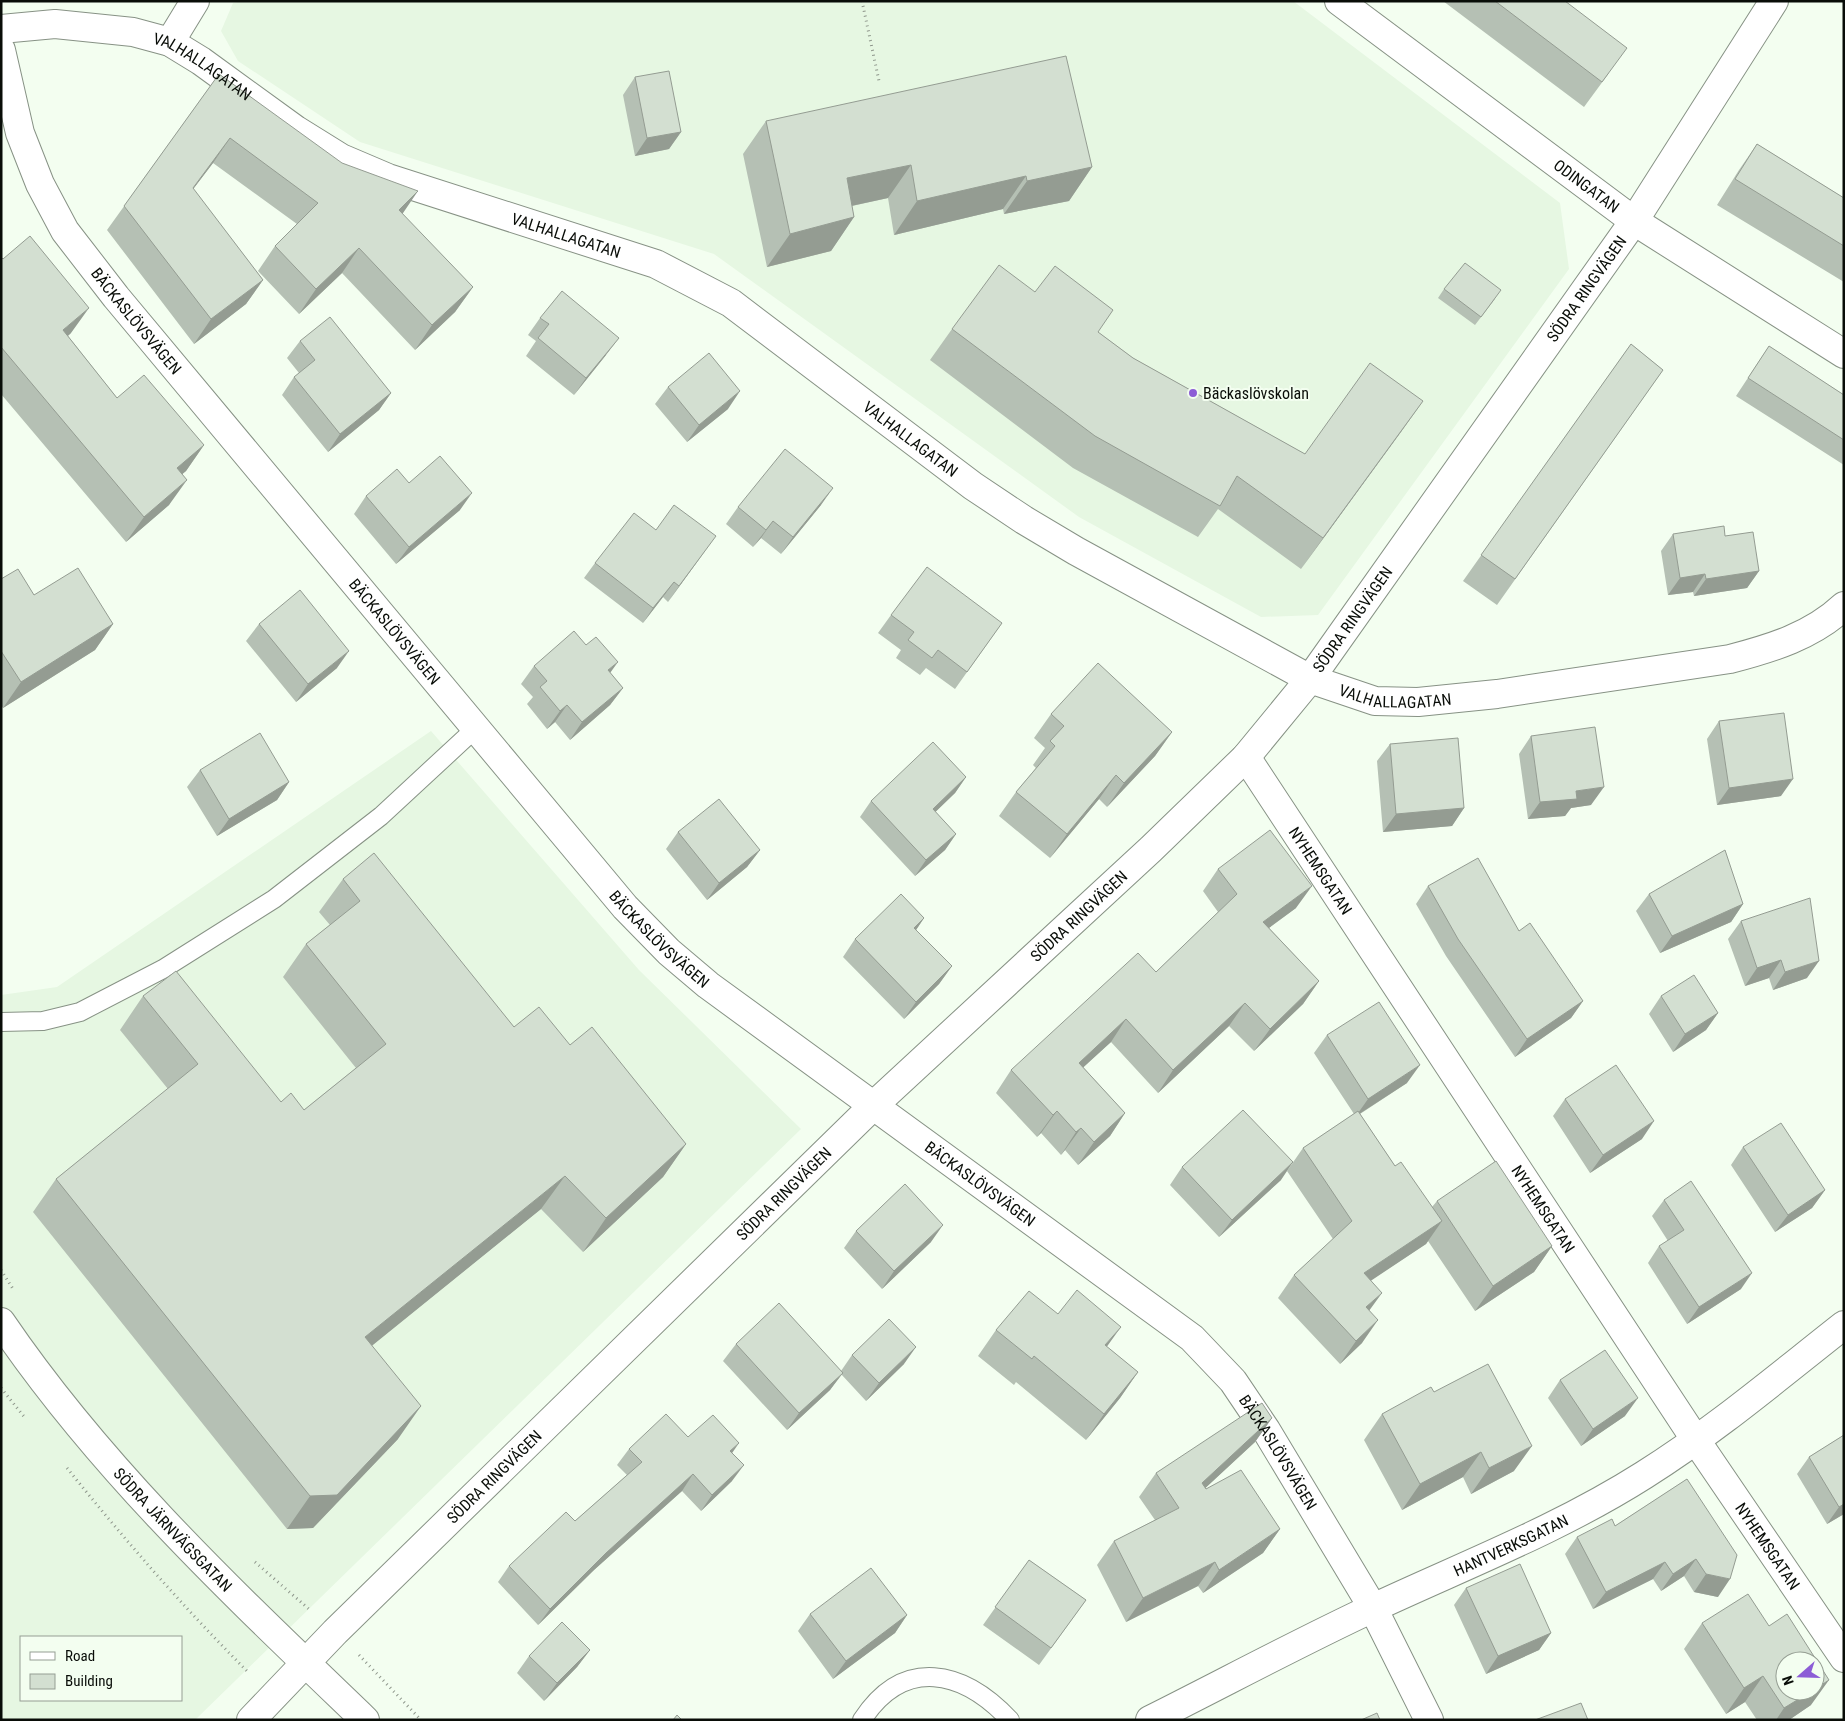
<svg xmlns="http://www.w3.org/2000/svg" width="1845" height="1721" font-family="'Roboto Condensed',sans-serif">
  <rect width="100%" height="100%" fill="#f3fef0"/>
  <!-- built -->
  <path fill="#e6f7e2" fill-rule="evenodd" d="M 243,1 L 1293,1 L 1560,203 L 1569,269 L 1318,615 L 1261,617 L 1079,517 L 714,254 L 360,142 L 238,61 L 221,31 L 233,3 Z
    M 431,731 L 639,970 L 801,1129 L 195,1720 L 1,1720 L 1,995 L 57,987 ZM 21,1637 L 181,1637 L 181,1700 L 21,1700 Z"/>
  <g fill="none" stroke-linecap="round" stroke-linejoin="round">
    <!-- lane casing -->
    <g stroke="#879285" stroke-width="20">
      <path id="lane" d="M 1,1022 L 43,1021 L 80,1012 L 163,969 L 274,899 L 381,816 L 476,728
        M 862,1720 C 904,1656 963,1670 1010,1720"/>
    </g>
    <!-- street casing -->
    <g stroke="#879285" stroke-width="30">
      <g id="street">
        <path id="s1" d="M 1339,1 L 1634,221 L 1844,354"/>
        <path id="s2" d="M 1,29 L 55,24 L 133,32 L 170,42 L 201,61 L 296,130 L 341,158 L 388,178 L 656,264 L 731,303 L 973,486 L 1024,520 L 1076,551 L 1310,679 L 1375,701 L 1418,702 L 1497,694 L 1730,659 C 1772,648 1812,636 1844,606"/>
        <path d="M 170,42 L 195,1"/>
        <path id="s3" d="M 1,50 L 20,133 L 40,184 L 65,231 L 116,297 L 625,907 L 669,952 L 708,985 L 1192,1338 L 1233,1381 L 1266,1430 L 1373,1608 L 1429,1720"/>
        <path id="s4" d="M 1246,757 L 1695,1439 L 1844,1658"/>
        <path id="s5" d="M 251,1720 L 335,1632 L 873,1106 L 1151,849 L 1246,757 L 1310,679 L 1634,221 L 1774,1"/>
        <path id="s6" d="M 1150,1720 C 1224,1683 1298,1643 1373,1608 C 1465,1565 1559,1529 1644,1475 C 1714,1431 1779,1376 1844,1325"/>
      </g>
    </g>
    <!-- secondary casing -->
    <g stroke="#879285" stroke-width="30">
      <g id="secondary">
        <path id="s7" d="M 1,1322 C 103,1472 235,1595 365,1720"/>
      </g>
    </g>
    <!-- path -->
    <path stroke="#8e968b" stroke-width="3" stroke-dasharray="1 4" stroke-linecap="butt" d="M 862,1 L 879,81
      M 1,1270 L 13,1289
      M 1,1388 L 26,1419
      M 67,1468 C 124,1539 184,1608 248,1672
      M 255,1562 L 310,1610
      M 359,1655 L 421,1720"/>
    <!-- lane -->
    <use href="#lane" stroke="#fff" stroke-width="18"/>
    <!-- street -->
    <use href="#street" stroke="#fff" stroke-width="28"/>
    <!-- secondary -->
    <use href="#secondary" stroke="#fff" stroke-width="28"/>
  </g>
  <!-- wall -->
  <path fill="#b5c0b4" d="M 1443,1 L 1565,1 L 1609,73 L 1584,107 Z
    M 219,74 L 402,214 L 473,287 L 455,312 L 415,350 L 342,273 L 299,314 L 258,271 L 275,246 L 297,224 L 213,163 L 193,189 L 263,280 L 246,304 L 194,344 L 107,230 Z
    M 635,77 L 681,132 L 669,149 L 635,156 L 623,95 Z
    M 766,121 L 1092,167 L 1069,201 L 1004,214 L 1003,209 L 894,235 L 888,198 L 852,206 L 854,217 L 831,251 L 767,267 L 743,154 Z
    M 1757,144 L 1844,198 L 1844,282 L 1717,205 L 1739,170 Z
    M 1,257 L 71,333 L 68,336 L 117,398 L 204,445 L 186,471 L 182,474 L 169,505 L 126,542 L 1,394 Z
    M 1444,289 L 1495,299 L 1475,325 L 1438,298 Z
    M 1035,292 L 1098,332 L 1133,358 L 1305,454 L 1423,401 L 1301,569 L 1218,509 L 1198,537 L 1073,468 L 930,360 L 952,329 Z
    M 540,318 L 606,355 L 574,395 L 526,356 L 536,341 L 528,335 Z
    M 300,341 L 391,393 L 379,410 L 328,452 L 282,395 L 294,377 L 299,373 L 287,358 Z
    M 1631,344 L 1663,370 L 1497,605 L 1463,581 Z
    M 1769,346 L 1844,395 L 1844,465 L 1736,396 Z
    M 668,387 L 728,409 L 687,442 L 655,404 Z
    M 409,483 L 460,510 L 396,564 L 354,514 L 366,496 Z
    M 821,505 L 781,554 L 761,538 L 753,547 L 726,524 L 738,507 Z
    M 656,530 L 705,551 L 668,602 L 663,597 L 643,623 L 584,578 L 595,563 Z
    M 1673,534 L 1725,536 L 1759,571 L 1747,588 L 1694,596 L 1693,592 L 1668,595 L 1661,551 Z
    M 1,579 L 34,595 L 113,624 L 95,650 L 3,708 L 1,705 Z
    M 891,615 L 1002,623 L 955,689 L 926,668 L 920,675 L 896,658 L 901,650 L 878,633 Z
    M 259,624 L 337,668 L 296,702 L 246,641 Z
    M 534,666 L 610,673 L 623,688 L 610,705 L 570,740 L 555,722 L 547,729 L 527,704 L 533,697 L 521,684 Z
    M 1051,714 L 1172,732 L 1155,756 L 1107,807 L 1099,799 L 1050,858 L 999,816 L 1016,792 L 1036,768 L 1033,765 L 1045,748 L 1034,738 Z
    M 1719,721 L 1781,796 L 1717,805 L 1707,739 Z
    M 1531,736 L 1591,805 L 1571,808 L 1565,816 L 1528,819 L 1519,754 Z
    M 1390,744 L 1464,808 L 1452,826 L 1383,832 L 1377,761 Z
    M 200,770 L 289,782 L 277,800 L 217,836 L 187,787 Z
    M 966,777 L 955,793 L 935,812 L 956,834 L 945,850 L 915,876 L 860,817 L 871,801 Z
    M 678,832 L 760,850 L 747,867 L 707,900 L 666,849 Z
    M 1218,869 L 1296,908 L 1269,928 L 1319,981 L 1303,1004 L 1254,1051 L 1229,1026 L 1158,1093 L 1111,1042 L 1083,1067 L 1125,1113 L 1110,1136 L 1078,1165 L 1065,1150 L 1061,1155 L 1041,1133 L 1037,1137 L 996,1093 L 1011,1070 L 1156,972 L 1218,912 L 1203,891 Z
    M 343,879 L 514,1027 L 570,1045 L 686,1144 L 663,1177 L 583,1252 L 541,1209 L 372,1345 L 398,1439 L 313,1528 L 287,1529 L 33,1212 L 56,1179 L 168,1089 L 120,1030 L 143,996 L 281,1102 L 304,1110 L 356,1068 L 283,977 L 306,944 L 330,925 L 319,912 Z
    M 1428,886 L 1519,931 L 1583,1001 L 1571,1018 L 1515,1057 L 1446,956 L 1416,904 Z
    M 1649,894 L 1743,904 L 1731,922 L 1660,953 L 1636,911 Z
    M 924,918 L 916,930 L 952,966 L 939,984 L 904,1019 L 843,957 L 855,939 Z
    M 1741,921 L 1807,978 L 1773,990 L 1769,978 L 1745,986 L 1728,939 Z
    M 1661,996 L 1718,1013 L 1706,1030 L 1673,1052 L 1649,1014 Z
    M 1327,1035 L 1407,1083 L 1360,1114 L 1395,1166 L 1432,1207 L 1437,1201 L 1552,1246 L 1534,1272 L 1475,1311 L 1428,1241 L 1426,1244 L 1371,1280 L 1369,1311 L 1362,1343 L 1340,1364 L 1278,1298 L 1294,1275 L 1333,1239 L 1287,1171 L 1303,1148 L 1354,1114 L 1314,1053 Z
    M 1565,1099 L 1642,1139 L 1590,1173 L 1553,1116 Z
    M 1743,1147 L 1825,1190 L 1812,1208 L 1775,1232 L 1731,1165 Z
    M 1182,1167 L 1281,1180 L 1219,1237 L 1170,1185 Z
    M 1664,1200 L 1741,1289 L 1687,1324 L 1648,1263 L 1659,1246 L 1668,1241 L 1652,1216 Z
    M 856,1231 L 931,1242 L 882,1289 L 844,1248 Z
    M 1058,1314 L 1107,1347 L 1138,1372 L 1120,1398 L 1086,1440 L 1016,1382 L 1014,1385 L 978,1356 L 996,1330 Z
    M 736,1344 L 841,1371 L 852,1355 L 904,1364 L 866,1401 L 841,1374 L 830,1390 L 787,1430 L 723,1361 Z
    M 1560,1380 L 1625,1416 L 1581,1446 L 1548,1398 Z
    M 1434,1392 L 1514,1471 L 1471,1494 L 1463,1477 L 1402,1510 L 1364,1440 L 1382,1414 Z
    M 1272,1418 L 1255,1442 L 1205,1488 L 1280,1529 L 1263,1553 L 1203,1593 L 1198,1586 L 1126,1622 L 1097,1565 L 1114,1541 L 1155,1520 L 1139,1497 L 1156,1473 Z
    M 1844,1435 L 1844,1514 L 1827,1524 L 1797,1474 L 1809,1457 Z
    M 688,1437 L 732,1453 L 732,1481 L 701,1511 L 682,1491 L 594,1570 L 538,1625 L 498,1582 L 509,1566 L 575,1521 L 627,1475 L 617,1465 L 629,1449 Z
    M 1687,1479 L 1718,1597 L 1694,1592 L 1684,1576 L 1661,1591 L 1653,1579 L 1593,1609 L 1565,1554 L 1577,1537 L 1615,1526 Z
    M 1029,1560 L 1086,1600 L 1039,1665 L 983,1625 Z
    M 1466,1588 L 1551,1633 L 1539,1650 L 1486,1674 L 1454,1605 Z
    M 810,1614 L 907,1615 L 895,1633 L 833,1679 L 798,1631 Z
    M 1702,1623 L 1769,1626 L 1811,1705 L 1789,1720 L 1757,1720 L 1745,1702 L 1726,1714 L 1684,1649 Z
    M 590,1650 L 577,1667 L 544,1701 L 517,1673 L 529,1656 Z"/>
  <!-- shaded-wall -->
  <path fill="#949c92" d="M 681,132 L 669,149 L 635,156 L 647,138 Z
    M 230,138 L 213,163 L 175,213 L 193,188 Z
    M 911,165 L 888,198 L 823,212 L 847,178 Z
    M 1092,167 L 1069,201 L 1004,214 L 1027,181 Z
    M 1026,176 L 1003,209 L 894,235 L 917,201 Z
    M 418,191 L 401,216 L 399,210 Z
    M 854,217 L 831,251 L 767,267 L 790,234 Z
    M 359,248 L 342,273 L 299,314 L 316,289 Z
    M 263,280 L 246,304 L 194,344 L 211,319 Z
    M 473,287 L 455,312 L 415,350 L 432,325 Z
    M 89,308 L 71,333 L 45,355 L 63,330 Z
    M 619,338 L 606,355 L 574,395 L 586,378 Z
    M 740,391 L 728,409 L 687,442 L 699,425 Z
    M 391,393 L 379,410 L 328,452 L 340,434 Z
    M 1423,401 L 1401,432 L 1301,569 L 1323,538 Z
    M 204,445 L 186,471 L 159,494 L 177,468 Z
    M 187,480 L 169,505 L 126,542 L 144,517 Z
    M 833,488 L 821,505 L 781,554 L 793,537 Z
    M 472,493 L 460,510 L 396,564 L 409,547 Z
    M 773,521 L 761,538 L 753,547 L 766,530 Z
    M 716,536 L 705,551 L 668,602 L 679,586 Z
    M 1759,571 L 1747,588 L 1694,596 L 1706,579 Z
    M 1705,574 L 1693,592 L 1668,595 L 1680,578 Z
    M 674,582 L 663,597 L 643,623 L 653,608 Z
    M 113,624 L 95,650 L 3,708 L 21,682 Z
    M 349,651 L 337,668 L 296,702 L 308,684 Z
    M 618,662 L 605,680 L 608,670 Z
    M 623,688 L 610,705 L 570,740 L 582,722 Z
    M 567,705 L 555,722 L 547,729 L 560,711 Z
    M 1172,732 L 1155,756 L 1107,807 L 1124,783 Z
    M 1116,775 L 1099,799 L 1050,858 L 1067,834 Z
    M 966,777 L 955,793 L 922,825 L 933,809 Z
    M 1793,779 L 1781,796 L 1717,805 L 1729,788 Z
    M 289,782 L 277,800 L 217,836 L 229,819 Z
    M 1604,787 L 1591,805 L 1571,808 L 1565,816 L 1528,819 L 1540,802 L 1576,791 Z
    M 1464,808 L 1452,826 L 1383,832 L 1396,814 Z
    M 956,834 L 945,850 L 915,876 L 926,860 Z
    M 760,850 L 747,867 L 707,900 L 719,883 Z
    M 1312,886 L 1296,908 L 1247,944 L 1263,922 Z
    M 1743,904 L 1731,922 L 1660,953 L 1672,936 Z
    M 924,918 L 912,936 L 914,928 Z
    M 1781,960 L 1769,978 L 1745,986 L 1757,968 Z
    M 1819,961 L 1807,978 L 1773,990 L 1785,972 Z
    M 952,966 L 939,984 L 904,1019 L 916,1002 Z
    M 1319,981 L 1303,1004 L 1254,1051 L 1270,1029 Z
    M 1583,1001 L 1571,1018 L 1515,1057 L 1527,1039 Z
    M 1245,1003 L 1229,1026 L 1158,1093 L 1173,1070 Z
    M 1718,1013 L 1706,1030 L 1673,1052 L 1685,1034 Z
    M 1126,1019 L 1111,1042 L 1063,1086 L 1079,1063 Z
    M 1420,1065 L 1407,1083 L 1356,1116 L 1368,1099 Z
    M 1057,1111 L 1041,1133 L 1037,1137 L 1053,1115 Z
    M 1125,1113 L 1110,1136 L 1078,1165 L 1094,1142 Z
    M 1654,1121 L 1642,1139 L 1590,1173 L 1603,1155 Z
    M 1081,1128 L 1065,1150 L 1061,1155 L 1076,1132 Z
    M 686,1144 L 663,1177 L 583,1252 L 606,1218 Z
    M 1293,1162 L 1281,1180 L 1219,1237 L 1232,1220 Z
    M 565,1176 L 541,1209 L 342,1370 L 365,1337 Z
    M 1825,1190 L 1812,1208 L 1775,1232 L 1788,1215 Z
    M 1442,1221 L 1426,1244 L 1348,1296 L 1364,1273 Z
    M 943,1225 L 931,1242 L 882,1289 L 894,1271 Z
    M 1552,1246 L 1534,1272 L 1475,1311 L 1493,1286 Z
    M 1752,1273 L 1741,1289 L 1687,1324 L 1699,1307 Z
    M 1382,1293 L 1366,1315 L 1366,1307 Z
    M 1378,1320 L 1362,1343 L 1340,1364 L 1356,1341 Z
    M 1121,1327 L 1103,1352 L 1105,1345 Z
    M 916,1347 L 904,1364 L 866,1401 L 879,1383 Z
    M 1138,1372 L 1120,1398 L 1086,1440 L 1104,1414 Z
    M 843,1373 L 830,1390 L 787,1430 L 799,1413 Z
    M 1638,1398 L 1625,1416 L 1581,1446 L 1593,1429 Z
    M 421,1406 L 398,1439 L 313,1528 L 287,1529 L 310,1496 Z
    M 1272,1418 L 1255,1442 L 1185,1507 L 1202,1483 Z
    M 739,1443 L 728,1459 L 730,1451 Z
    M 1532,1446 L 1514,1471 L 1471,1494 L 1489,1468 Z
    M 1481,1452 L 1463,1477 L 1402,1510 L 1420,1484 Z
    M 744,1465 L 732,1481 L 701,1511 L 712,1495 Z
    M 693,1474 L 682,1491 L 594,1570 L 538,1625 L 550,1609 L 606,1553 Z
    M 1844,1504 L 1844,1514 L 1827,1524 L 1839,1507 Z
    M 1280,1529 L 1263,1553 L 1203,1593 L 1219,1570 Z
    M 1696,1559 L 1684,1576 L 1661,1591 L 1673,1574 Z
    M 1215,1562 L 1198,1586 L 1126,1622 L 1143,1598 Z
    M 1665,1562 L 1653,1579 L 1593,1609 L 1606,1592 Z
    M 1706,1574 L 1730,1579 L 1718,1597 L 1694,1592 Z
    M 907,1615 L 895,1633 L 833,1679 L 846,1661 Z
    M 1551,1633 L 1539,1650 L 1486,1674 L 1498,1656 Z
    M 590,1650 L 577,1667 L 544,1701 L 557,1683 Z
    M 1763,1676 L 1745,1702 L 1726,1714 L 1744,1688 Z
    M 1829,1680 L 1811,1705 L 1789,1720 L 1776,1720 L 1784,1708 L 1812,1691 L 1815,1691 L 1815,1689 Z"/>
  <!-- building -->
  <path fill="#d3dfd1" stroke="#949c92" d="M 1495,1 L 1565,1 L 1627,48 L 1602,82 Z
    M 1066,56 L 1092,167 L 1027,181 L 1026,176 L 917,201 L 911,165 L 847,178 L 854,217 L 790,234 L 766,121 Z
    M 669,71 L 681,132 L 647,138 L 635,77 Z
    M 219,74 L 342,163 L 418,191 L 399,210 L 473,287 L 432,325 L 359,248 L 316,289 L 275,246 L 318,203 L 230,138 L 193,188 L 263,280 L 211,319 L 124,206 Z
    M 1757,144 L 1844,198 L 1844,246 L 1735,179 Z
    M 30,236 L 89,308 L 63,330 L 117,398 L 144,375 L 204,445 L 177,468 L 187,480 L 144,517 L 1,347 L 1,257 L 3,259 Z
    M 1465,263 L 1501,290 L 1481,317 L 1444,289 Z
    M 999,265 L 1035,292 L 1055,266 L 1113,310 L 1098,332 L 1133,358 L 1305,454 L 1370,363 L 1423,401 L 1323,538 L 1237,476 L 1220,506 L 1095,436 L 952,329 Z
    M 562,291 L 619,338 L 586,378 L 538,338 L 549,324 L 540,318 Z
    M 330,317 L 391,393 L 340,434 L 294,377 L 315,360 L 300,341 Z
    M 1631,344 L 1663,370 L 1515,579 L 1481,555 Z
    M 1769,346 L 1844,395 L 1844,440 L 1748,378 Z
    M 709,353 L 740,391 L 699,425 L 668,387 Z
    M 785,449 L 833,488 L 793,537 L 773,521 L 766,530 L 738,507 Z
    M 440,456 L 472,493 L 409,547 L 366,496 L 397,469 L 409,483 Z
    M 674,505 L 716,536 L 679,586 L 674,582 L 653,608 L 595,563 L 634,513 L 656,530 Z
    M 1724,526 L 1725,536 L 1753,532 L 1759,571 L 1706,579 L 1705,574 L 1680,578 L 1673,534 Z
    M 927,567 L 1002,623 L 967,672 L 938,650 L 932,658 L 908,640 L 914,632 L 891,615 Z
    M 78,568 L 113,624 L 21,682 L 1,651 L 1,579 L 18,569 L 34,595 Z
    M 300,590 L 349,651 L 308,684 L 259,624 Z
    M 574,631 L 586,645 L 596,637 L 618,662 L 608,670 L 623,688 L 582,722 L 567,705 L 560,711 L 540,687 L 547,681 L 534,666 Z
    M 1098,663 L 1172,732 L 1124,783 L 1116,775 L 1067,834 L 1016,792 L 1055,746 L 1050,741 L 1064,726 L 1051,714 Z
    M 1784,713 L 1793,779 L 1729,788 L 1719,721 Z
    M 1595,727 L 1604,787 L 1576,791 L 1577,799 L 1540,802 L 1531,736 Z
    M 260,733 L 289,782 L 229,819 L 200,770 Z
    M 1458,738 L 1464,808 L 1396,814 L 1390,744 Z
    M 933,742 L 966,777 L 933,809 L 956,834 L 926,860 L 871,801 Z
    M 719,799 L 760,850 L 719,883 L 678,832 Z
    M 1270,830 L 1312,886 L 1263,922 L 1319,981 L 1270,1029 L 1245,1003 L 1173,1070 L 1126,1019 L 1079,1063 L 1125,1113 L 1094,1142 L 1081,1128 L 1076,1132 L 1057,1111 L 1053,1115 L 1011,1070 L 1138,953 L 1156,972 L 1237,894 L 1218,869 Z
    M 1725,850 L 1743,904 L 1672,936 L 1649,894 Z
    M 374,853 L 514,1027 L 539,1007 L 570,1045 L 592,1027 L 686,1144 L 606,1218 L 565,1176 L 365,1337 L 421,1406 L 337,1495 L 310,1496 L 56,1179 L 198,1064 L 143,996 L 176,971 L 281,1102 L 291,1093 L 304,1110 L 386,1044 L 306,944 L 360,901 L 343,879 Z
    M 1478,858 L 1519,931 L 1530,923 L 1583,1001 L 1527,1039 L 1458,939 L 1428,886 Z
    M 901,894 L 924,918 L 914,928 L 952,966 L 916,1002 L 855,939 Z
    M 1810,898 L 1819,961 L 1785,972 L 1781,960 L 1757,968 L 1741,921 Z
    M 1694,975 L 1718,1013 L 1685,1034 L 1661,996 Z
    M 1379,1002 L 1420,1065 L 1368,1099 L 1327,1035 Z
    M 1616,1065 L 1654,1121 L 1603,1155 L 1565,1099 Z
    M 1243,1110 L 1293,1162 L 1232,1220 L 1182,1167 Z
    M 1358,1111 L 1395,1166 L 1401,1162 L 1442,1221 L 1364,1273 L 1382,1293 L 1366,1307 L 1378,1320 L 1356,1341 L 1294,1275 L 1352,1221 L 1303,1148 Z
    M 1781,1123 L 1825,1190 L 1788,1215 L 1743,1147 Z
    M 1496,1161 L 1552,1246 L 1493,1286 L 1437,1201 Z
    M 1691,1181 L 1752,1273 L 1699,1307 L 1659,1246 L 1684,1230 L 1664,1200 Z
    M 905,1184 L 943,1225 L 894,1271 L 856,1231 Z
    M 1077,1290 L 1121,1327 L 1105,1345 L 1138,1372 L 1104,1414 L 1034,1356 L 1032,1359 L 996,1330 L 1029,1291 L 1058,1314 Z
    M 779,1303 L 843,1373 L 799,1413 L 736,1344 Z
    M 889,1319 L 916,1347 L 879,1383 L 852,1355 Z
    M 1605,1350 L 1638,1398 L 1593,1429 L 1560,1380 Z
    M 1488,1364 L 1532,1446 L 1489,1468 L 1481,1452 L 1420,1484 L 1382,1414 L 1431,1387 L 1434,1392 Z
    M 1262,1403 L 1272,1418 L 1202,1483 L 1206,1489 L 1241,1470 L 1280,1529 L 1219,1570 L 1215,1562 L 1143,1598 L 1114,1541 L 1179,1508 L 1156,1473 Z
    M 666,1414 L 688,1437 L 713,1415 L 739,1443 L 730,1451 L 744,1465 L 712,1495 L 693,1474 L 606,1553 L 550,1609 L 509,1566 L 566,1512 L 575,1521 L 642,1462 L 629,1449 Z
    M 1844,1435 L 1844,1504 L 1839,1507 L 1809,1457 Z
    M 1687,1479 L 1737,1555 L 1730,1579 L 1706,1574 L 1696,1559 L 1673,1574 L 1665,1562 L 1606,1592 L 1577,1537 L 1612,1519 L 1615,1526 Z
    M 1029,1560 L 1086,1600 L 1051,1648 L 995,1607 Z
    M 1520,1564 L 1551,1633 L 1498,1656 L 1466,1588 Z
    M 871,1568 L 907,1615 L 846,1661 L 810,1614 Z
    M 1748,1594 L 1769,1626 L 1787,1614 L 1829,1680 L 1815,1689 L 1815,1661 L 1785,1661 L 1785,1691 L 1812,1691 L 1784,1708 L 1763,1676 L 1744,1688 L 1702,1623 Z
    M 562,1622 L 590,1650 L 557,1683 L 529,1656 Z
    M 1581,1703 L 1588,1720 L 1535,1720 Z
    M 1377,1713 L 1380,1720 L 1361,1720 Z
    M 677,1715 L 682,1720 L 673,1720 Z"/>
  <!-- markers -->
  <circle fill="#8c5dd6" stroke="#f3fef0" stroke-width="2" cx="1193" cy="393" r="5"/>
  <g text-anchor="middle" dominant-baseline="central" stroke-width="4" stroke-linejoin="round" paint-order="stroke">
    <!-- street labels -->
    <g font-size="16" fill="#090d08" stroke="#f3fef0">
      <text stroke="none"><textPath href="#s2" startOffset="211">VALHALLAGATAN</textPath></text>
      <text stroke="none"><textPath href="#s1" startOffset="309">ODINGATAN</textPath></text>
      <text stroke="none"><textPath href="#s2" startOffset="616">VALHALLAGATAN</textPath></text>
      <text stroke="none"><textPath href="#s5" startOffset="1964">SÖDRA RINGVÄGEN</textPath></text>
      <text stroke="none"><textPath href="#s3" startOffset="308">BÄCKASLÖVSVÄGEN</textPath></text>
      <text stroke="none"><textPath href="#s2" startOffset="1020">VALHALLAGATAN</textPath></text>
      <text stroke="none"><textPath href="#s5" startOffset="1559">SÖDRA RINGVÄGEN</textPath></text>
      <text stroke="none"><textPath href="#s3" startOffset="712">BÄCKASLÖVSVÄGEN</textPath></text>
      <text stroke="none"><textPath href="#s2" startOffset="1575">VALHALLAGATAN</textPath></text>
      <text stroke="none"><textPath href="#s4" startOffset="136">NYHEMSGATAN</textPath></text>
      <text stroke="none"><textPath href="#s5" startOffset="1154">SÖDRA RINGVÄGEN</textPath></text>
      <text stroke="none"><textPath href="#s3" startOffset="1118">BÄCKASLÖVSVÄGEN</textPath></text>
      <text stroke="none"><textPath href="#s3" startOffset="1522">BÄCKASLÖVSVÄGEN</textPath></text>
      <text stroke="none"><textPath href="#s5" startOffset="749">SÖDRA RINGVÄGEN</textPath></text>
      <text stroke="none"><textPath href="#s4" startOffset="541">NYHEMSGATAN</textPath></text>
      <text stroke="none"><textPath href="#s3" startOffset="1928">BÄCKASLÖVSVÄGEN</textPath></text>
      <text stroke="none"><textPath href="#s5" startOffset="344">SÖDRA RINGVÄGEN</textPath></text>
      <text stroke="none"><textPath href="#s7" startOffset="270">SÖDRA JÄRNVÄGSGATAN</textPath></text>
      <text stroke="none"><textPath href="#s6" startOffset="401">HANTVERKSGATAN</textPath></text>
      <text stroke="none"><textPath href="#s4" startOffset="946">NYHEMSGATAN</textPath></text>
    </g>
    <!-- poi labels -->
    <g font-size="16" fill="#090d08" stroke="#f3fef0" text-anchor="start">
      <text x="1203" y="393">Bäckaslövskolan</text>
    </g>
  </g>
  <!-- border -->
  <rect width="1845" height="1721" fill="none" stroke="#090d08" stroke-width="5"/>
  <!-- legend -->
  <rect x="20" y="1636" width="162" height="65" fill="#f3fef0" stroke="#959e93"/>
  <rect x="30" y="1652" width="25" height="8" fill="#ffffff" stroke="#959e93"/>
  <text x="65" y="1661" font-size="15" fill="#090d08">Road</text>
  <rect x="30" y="1674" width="25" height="15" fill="#d3dfd1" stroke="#959e93"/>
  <text x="65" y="1686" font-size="15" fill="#090d08">Building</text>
  <!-- north arrow -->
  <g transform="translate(1800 1676) rotate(250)"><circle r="24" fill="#f3fef0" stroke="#959e93"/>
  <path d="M0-4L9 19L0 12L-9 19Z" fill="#8c5dd6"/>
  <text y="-8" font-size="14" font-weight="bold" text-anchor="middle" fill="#090d08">N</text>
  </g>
</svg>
